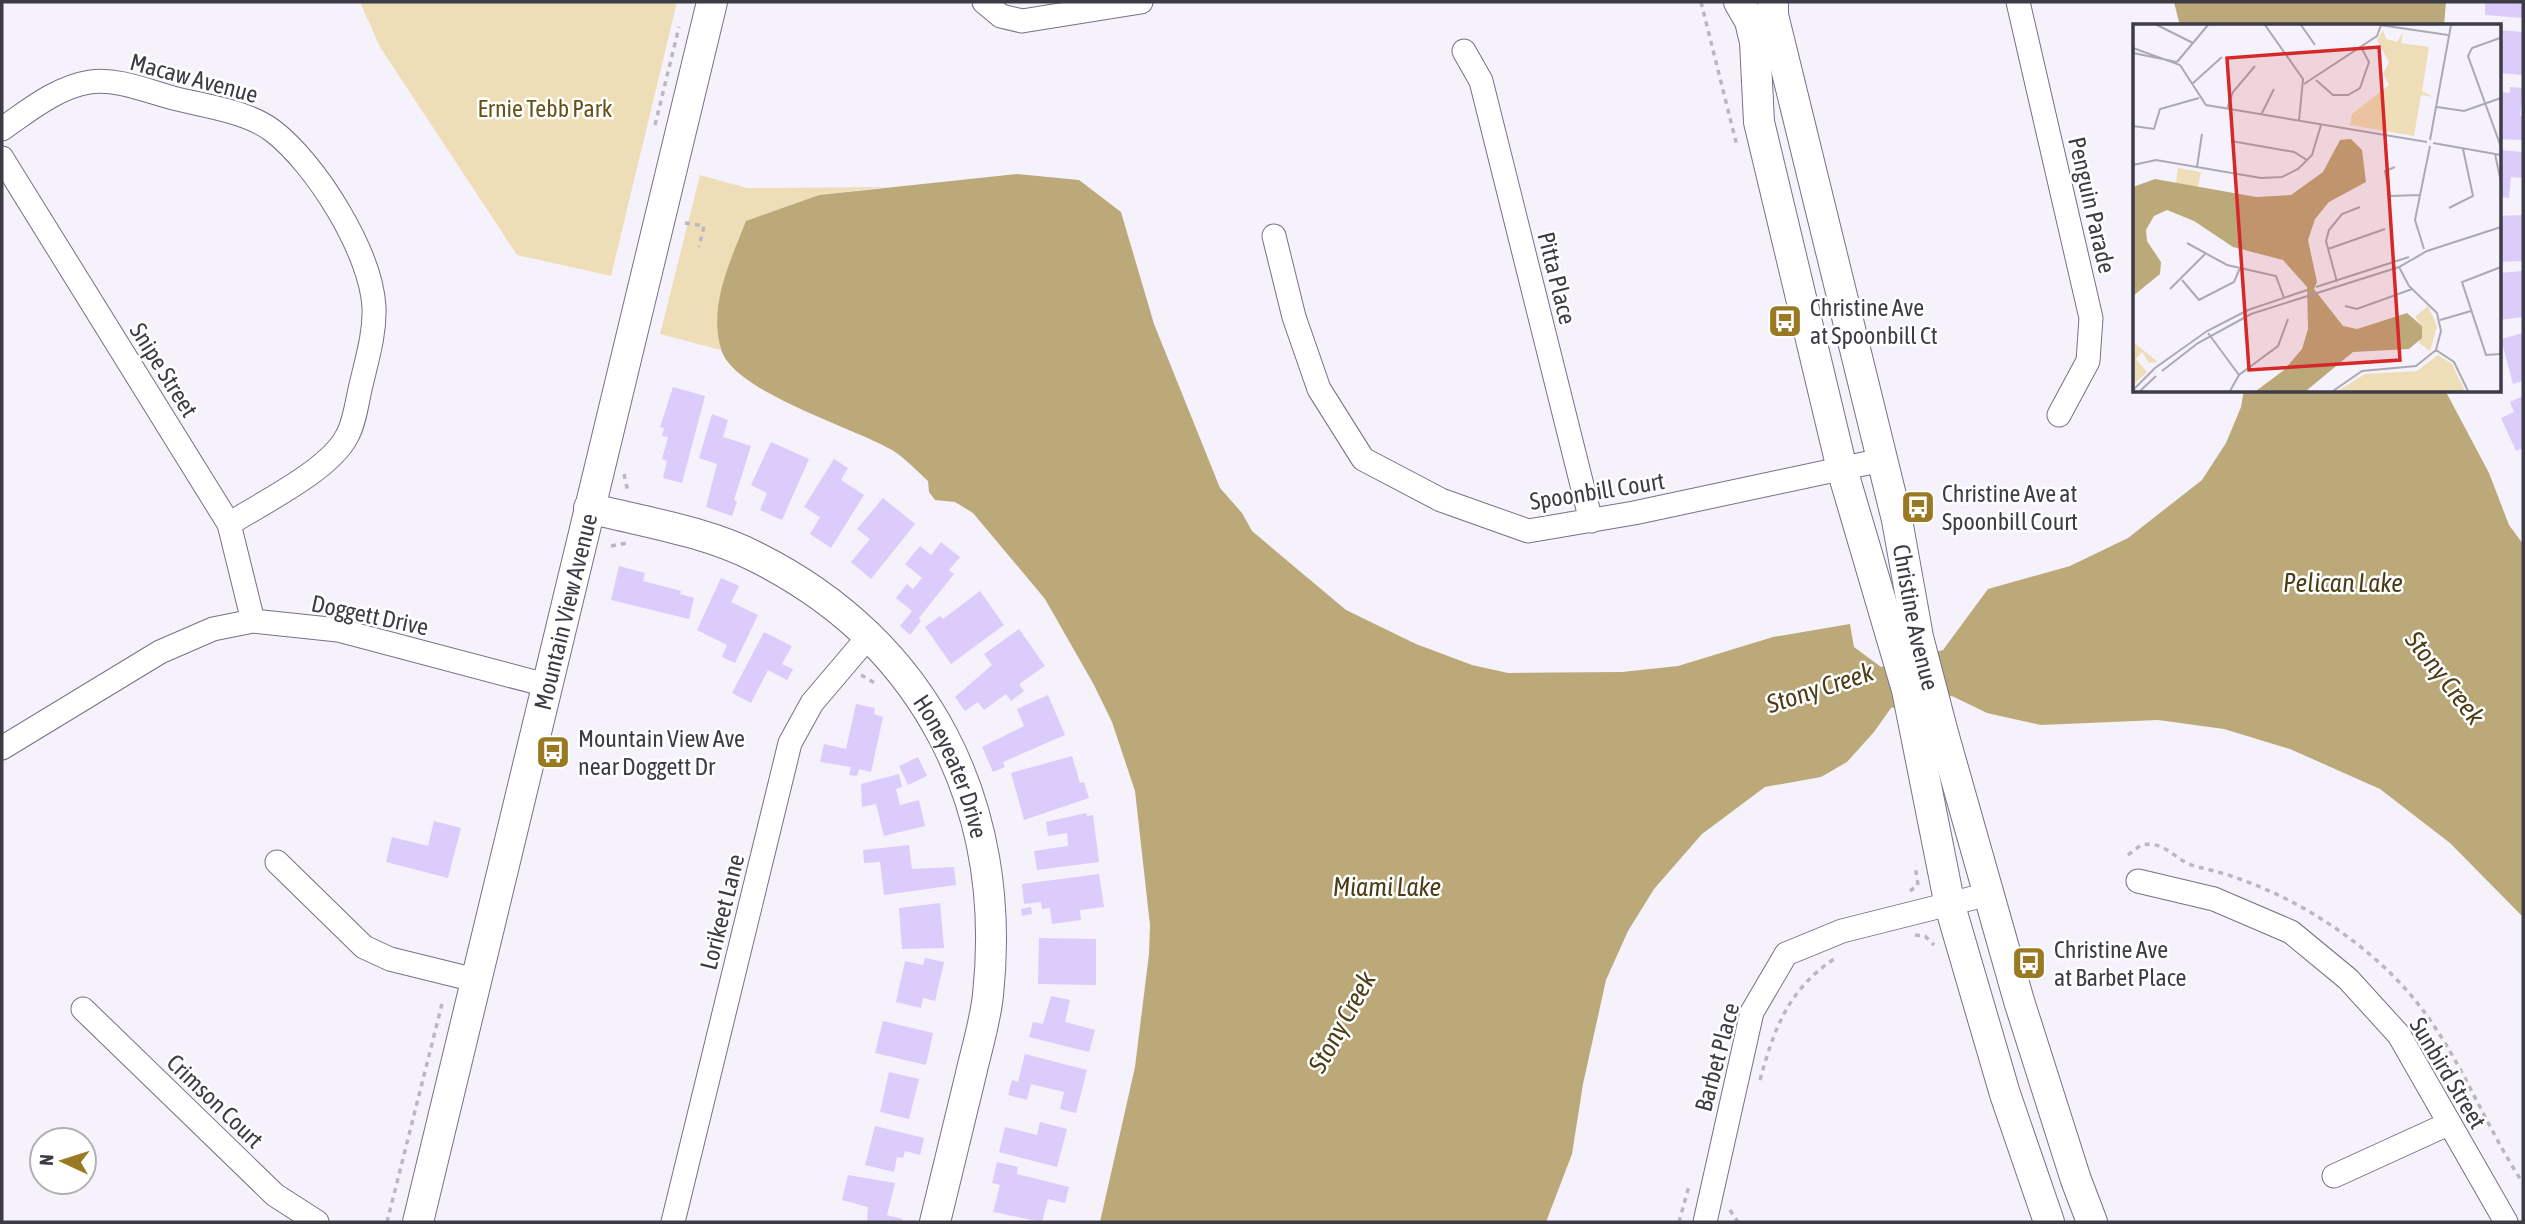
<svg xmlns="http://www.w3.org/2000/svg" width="2525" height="1224" font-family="'Asap Condensed',sans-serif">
  <rect width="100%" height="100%" fill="#f5f2fc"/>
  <!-- green -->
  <path fill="#eedeb7" d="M 360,2 L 677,2 L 611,276 L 517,255 L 380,47 Z
    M 700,175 L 747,188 L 886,187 L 819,195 L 747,221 C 727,270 715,296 721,350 L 660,334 Z"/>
  <!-- water -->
  <path fill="#bca979" d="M 2174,2 L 2446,2 L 2444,26 L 2180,26 Z
    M 1017,174 L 1079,180 L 1121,212 L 1154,324 L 1220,488 L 1242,513 L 1252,531 L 1346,610 L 1416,644 L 1472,665 L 1508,673 L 1622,672 L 1678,666 L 1773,637 L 1850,624 L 1854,647 L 1881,667 L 1943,650 L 1988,589 L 2070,566 L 2128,538 L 2202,480 L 2226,443 L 2241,407 L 2244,390 L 2445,390 L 2489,473 L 2509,525 L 2523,544 L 2523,917 L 2450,843 L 2380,789 L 2290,749 L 2224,729 L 2158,720 L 2041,725 L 1987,713 L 1952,696 L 1891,708 L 1874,732 L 1847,762 L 1821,777 L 1765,787 L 1702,834 L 1654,889 L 1628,931 L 1606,980 L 1583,1084 L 1572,1154 L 1546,1222 L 1100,1222 L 1135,1067 L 1149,954 L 1150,925 L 1135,791 L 1112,722 L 1094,685 L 1045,599 L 973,513 L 955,502 L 935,500 L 929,492 L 928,481 C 917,471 905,458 892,450 C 853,427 733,392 721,349 C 708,305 731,260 746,221 L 819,195 Z"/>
  <!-- building -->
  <path fill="#dbccfc" d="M 2485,2 L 2523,2 L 2523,18 L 2485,15 Z
    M 2499,30 L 2523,32 L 2523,75 L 2499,73 Z
    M 2510,87 L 2523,88 L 2520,116 L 2523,116 L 2523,140 L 2499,139 L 2499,92 L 2510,93 Z
    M 2499,150 L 2523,152 L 2523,178 L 2511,177 L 2509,198 L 2499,197 Z
    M 2523,215 L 2523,261 L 2499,262 L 2499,216 Z
    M 2523,271 L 2523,317 L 2499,320 L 2499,273 Z
    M 2523,333 L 2523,381 L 2513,384 L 2501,339 Z
    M 673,387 L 705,396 L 682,483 L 663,478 L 667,461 L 662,459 L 668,437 L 662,436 L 664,428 L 660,427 Z
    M 2523,396 L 2523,448 L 2516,451 L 2501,418 L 2514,412 L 2510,402 Z
    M 712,414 L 728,420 L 723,437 L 751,446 L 734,500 L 737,502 L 732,516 L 706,507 L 717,464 L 699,458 Z
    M 771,442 L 809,459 L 782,520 L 760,510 L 767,493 L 751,485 Z
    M 834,459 L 848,468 L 841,480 L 864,495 L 831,548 L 810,534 L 820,517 L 804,507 Z
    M 883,498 L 915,524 L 871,579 L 851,562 L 870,539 L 857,529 Z
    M 941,542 L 960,557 L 949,570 L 954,574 L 919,618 L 921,621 L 910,635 L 900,626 L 912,611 L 896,598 L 907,584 L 913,589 L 922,578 L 905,564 L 920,546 L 931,555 Z
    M 619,566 L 645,573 L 643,581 L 681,591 L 680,594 L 694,598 L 689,619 L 611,600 Z
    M 721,578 L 739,586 L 731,602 L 758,615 L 735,663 L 722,657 L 727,645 L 697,630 Z
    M 980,591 L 1004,625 L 951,664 L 925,627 L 940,616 L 943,619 Z
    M 1019,629 L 1045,666 L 1019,684 L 1024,691 L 1011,701 L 1006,694 L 984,710 L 978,702 L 965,711 L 955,697 L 992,665 L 984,654 Z
    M 764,632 L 792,646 L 782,664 L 793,669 L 787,680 L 768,670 L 751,703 L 732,693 Z
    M 1048,695 L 1065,735 L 1003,762 L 1005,767 L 993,772 L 982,747 L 1024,726 L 1017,709 Z
    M 856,704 L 875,708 L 874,714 L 883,717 L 871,772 L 859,769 L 857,776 L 849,775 L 851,767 L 820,762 L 824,744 L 846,749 Z
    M 1072,756 L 1080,783 L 1084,782 L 1089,798 L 1024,820 L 1011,773 Z
    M 918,757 L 927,776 L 908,785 L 899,766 Z
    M 899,774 L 902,787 L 896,789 L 900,805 L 919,800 L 925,826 L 884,836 L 876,804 L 862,807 L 861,784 Z
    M 1086,813 L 1087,816 L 1093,815 L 1099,862 L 1037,870 L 1034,851 L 1068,846 L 1067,833 L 1048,836 L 1046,822 Z
    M 434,821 L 461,828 L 448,878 L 386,862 L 392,837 L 428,846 Z
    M 909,845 L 912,869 L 954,867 L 956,885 L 884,895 L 880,862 L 864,863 L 863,850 Z
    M 1099,874 L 1104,907 L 1080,910 L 1081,920 L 1052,924 L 1050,908 L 1042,909 L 1041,902 L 1024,904 L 1022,884 Z
    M 940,903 L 944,948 L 902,949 L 899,908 Z
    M 1031,907 L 1032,914 L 1022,916 L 1021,909 Z
    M 1039,938 L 1096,939 L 1096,985 L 1038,984 Z
    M 925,958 L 944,962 L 935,1001 L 923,998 L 921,1008 L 896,1002 L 905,961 L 923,965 Z
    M 1051,996 L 1070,1000 L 1065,1022 L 1095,1030 L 1089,1052 L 1029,1037 L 1033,1022 L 1043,1024 Z
    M 883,1021 L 933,1033 L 926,1065 L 875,1053 Z
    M 1025,1054 L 1087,1070 L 1076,1113 L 1060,1109 L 1064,1092 L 1031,1084 L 1027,1100 L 1008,1095 L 1012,1080 L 1018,1082 Z
    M 889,1072 L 919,1079 L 909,1119 L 880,1112 Z
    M 1040,1122 L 1067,1129 L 1057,1167 L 999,1152 L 1005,1127 L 1037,1135 Z
    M 875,1126 L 924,1138 L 920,1155 L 905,1151 L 903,1158 L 897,1157 L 894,1172 L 865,1165 Z
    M 997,1162 L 1018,1167 L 1017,1174 L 1069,1187 L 1065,1203 L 1048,1199 L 1042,1222 L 993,1212 L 1000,1185 L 992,1183 Z
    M 848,1175 L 895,1183 L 887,1215 L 903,1219 L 902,1222 L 867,1222 L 868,1207 L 842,1200 Z"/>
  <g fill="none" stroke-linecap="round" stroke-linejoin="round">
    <!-- minor casing -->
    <g stroke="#777185" stroke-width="25">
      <path id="minor" d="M 984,2 L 1001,16 L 1022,21 L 1141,2
        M 2018,2 L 2091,318 L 2088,361 L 2059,415
        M 1464,51 L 1481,81 L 1591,521
        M 2,129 C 28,111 57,87 90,82 C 117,78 147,91 173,98 C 204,106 247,111 273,131 C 316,164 371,252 374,307 C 375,334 367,359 361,385 C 357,401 355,422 347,436 C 330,470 262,503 229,524
        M 2,158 L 229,524 L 253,621
        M 1274,236 L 1294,317 L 1319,389 L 1363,459 L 1441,500 L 1528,531 L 1634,513 L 1882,460
        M 2,748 L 160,652 L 213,629 L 253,621 L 338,630 L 546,685
        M 277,862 L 364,947 L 390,959 L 475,980
        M 2138,881 L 2214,899 L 2291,932 L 2348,979 L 2399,1035 L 2506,1222
        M 83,1009 L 275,1195 L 317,1222
        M 2334,1176 L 2448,1124
        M 673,1222 L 790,743 L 812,703 L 868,637
        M 1705,1222 L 1752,1012 L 1786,954 L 1842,931 L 1989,894"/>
    </g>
    <!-- tertiary casing -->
    <g stroke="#777185" stroke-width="32">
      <g id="tertiary">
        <path d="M 1739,2 L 1750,21 L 1755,42 L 1759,122 L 1842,469 L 1907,690 L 1950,906 L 2005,1094 L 2049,1222"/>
        <path id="s1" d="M 1773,2 L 1773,15 L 1897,520 L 1918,637 L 1943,733 L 2019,1001 L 2076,1180 L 2092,1222"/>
        <path id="s2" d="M 589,508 C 644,522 705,531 756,557 C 928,643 1008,807 988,995 C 985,1023 976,1051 970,1078 C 958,1126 947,1174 935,1222"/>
        <path id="s3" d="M 418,1222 L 712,2"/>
      </g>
    </g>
    <!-- path -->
    <path stroke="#bab7c1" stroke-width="3.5" stroke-dasharray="5 5" stroke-linecap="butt" d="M 1701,2 L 1737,146
      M 655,125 L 679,27
      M 685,223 L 704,226 L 699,247
      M 624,474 L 628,492
      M 611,546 L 627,543
      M 861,675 L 878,685
      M 2128,855 L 2141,845 C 2167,840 2175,862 2198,867 C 2282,885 2374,943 2425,1013 C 2464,1066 2487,1129 2523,1183
      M 1910,891 L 1918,885 L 1915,865
      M 1915,935 L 1925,936 L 1934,945
      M 1760,1080 C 1774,1029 1788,990 1834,959
      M 1730,1210 L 1738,1222
      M 387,1222 L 443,1000
      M 1679,1222 L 1689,1186"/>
    <!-- minor -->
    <use href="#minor" stroke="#fff" stroke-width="23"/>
    <!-- tertiary -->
    <use href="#tertiary" stroke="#fff" stroke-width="30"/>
  </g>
  <!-- icons -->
  <defs>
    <g id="bus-square" transform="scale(1.75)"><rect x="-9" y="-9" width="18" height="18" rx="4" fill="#997a23" stroke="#fff"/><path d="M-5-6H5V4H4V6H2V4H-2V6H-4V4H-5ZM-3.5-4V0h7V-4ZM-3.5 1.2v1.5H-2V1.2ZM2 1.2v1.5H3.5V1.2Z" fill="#fff"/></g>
  </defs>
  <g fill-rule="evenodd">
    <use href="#bus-square" x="1785" y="321"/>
    <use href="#bus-square" x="1918" y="507"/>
    <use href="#bus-square" x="553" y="752"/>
    <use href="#bus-square" x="2029" y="963"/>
  </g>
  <g text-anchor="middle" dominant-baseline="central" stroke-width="5" stroke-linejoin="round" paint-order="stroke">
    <!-- street labels -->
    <g font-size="24" fill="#3d3b44" stroke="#fff">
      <text transform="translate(194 78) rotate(15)">Macaw Avenue</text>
      <text transform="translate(2092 205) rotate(77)">Penguin Parade</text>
      <text transform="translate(1557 278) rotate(76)">Pitta Place</text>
      <text transform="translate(164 370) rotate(58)">Snipe Street</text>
      <text transform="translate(1597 491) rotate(-9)">Spoonbill Court</text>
      <text stroke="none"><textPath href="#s3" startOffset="628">Mountain View Avenue</textPath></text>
      <text transform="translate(370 615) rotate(12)">Doggett Drive</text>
      <text stroke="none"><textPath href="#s1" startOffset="632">Christine Avenue</textPath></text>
      <text stroke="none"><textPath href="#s2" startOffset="469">Honeyeater Drive</textPath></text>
      <text transform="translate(722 912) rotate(-76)">Lorikeet Lane</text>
      <text transform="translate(1717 1057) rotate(-75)">Barbet Place</text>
      <text transform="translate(2448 1073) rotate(59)">Sunbird Street</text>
      <text transform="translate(215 1101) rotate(44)">Crimson Court</text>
    </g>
    <!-- park labels -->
    <g font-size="24" fill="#665117" stroke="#fff">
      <text x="545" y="108">Ernie Tebb Park</text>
    </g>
    <!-- poi labels -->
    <g font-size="24" fill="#3d3b44" stroke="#fff" text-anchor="start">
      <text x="1810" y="307">Christine Ave<tspan x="1810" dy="28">at Spoonbill Ct</tspan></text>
      <text x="1942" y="493">Christine Ave at<tspan x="1942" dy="28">Spoonbill Court</tspan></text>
      <text x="578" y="738">Mountain View Ave<tspan x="578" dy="28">near Doggett Dr</tspan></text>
      <text x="2054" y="949">Christine Ave<tspan x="2054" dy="28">at Barbet Place</tspan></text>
    </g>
    <!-- water labels -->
    <g font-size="26" font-style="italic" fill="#4c3d16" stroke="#fff">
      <text x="2343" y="583">Pelican Lake</text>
      <text transform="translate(2445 678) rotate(52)">Stony Creek</text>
      <text transform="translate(1820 688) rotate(-18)">Stony Creek</text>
      <text x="1387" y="887">Miami Lake</text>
      <text transform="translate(1342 1022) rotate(-61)">Stony Creek</text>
    </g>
  </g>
  <!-- overview -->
  <g transform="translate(2133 24)">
    <rect width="368" height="368" fill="#f5f2fc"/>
    <path d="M 250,6 L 253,15 L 264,18 L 270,8 L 268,19 L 296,23 L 289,67 L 301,73 L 288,71 L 281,112 L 217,101 L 219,90 L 256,61 L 250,50 L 256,38 L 244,16 ZM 45,144 L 68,148 L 65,163 L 43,159 ZM 295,282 L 304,302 L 297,327 L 286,319 L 289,302 L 282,293 ZM 0,318 L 25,338 L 16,339 L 9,328 L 3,335 L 14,348 L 0,361 ZM 305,331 L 319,340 L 332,367 L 205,367 L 232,350 L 284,347 Z" fill="#eedeb7"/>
    <path d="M 218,115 L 229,126 L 233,158 L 196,178 L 182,195 L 175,216 L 184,258 L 181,265 L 210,302 L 224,305 L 274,289 L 289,302 L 289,314 L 276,325 L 220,328 L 173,367 L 123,367 L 151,346 L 169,325 L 175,305 L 174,263 L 150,236 L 100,223 L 61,197 L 34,186 L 21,192 L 13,206 L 14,217 L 28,238 L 27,250 L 0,272 L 0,163 L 22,155 L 123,173 L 158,171 L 190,148 L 207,116 Z" fill="#bca979"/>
    <path fill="none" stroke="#aba9b2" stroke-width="2" d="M 24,1 L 60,19M 132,1 L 170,55 L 166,97M 168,1 L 182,21M 247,1 L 315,11M 367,14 L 339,24 L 335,32 L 368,123M 0,24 L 47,41 L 73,81 L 294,118M 0,29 L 44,38M 44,38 L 75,1M 183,56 L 200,71 L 215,71 L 227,64 L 236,38 L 228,23M 59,60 L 89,33M 171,60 L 244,12 L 248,1M 304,83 L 331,87 L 368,74M 94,85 L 100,68 L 122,42M 128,91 L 141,65M 0,102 L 21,105 L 27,85 L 66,74M 297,116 L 318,1M 98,117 L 161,128 L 174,136M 300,119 L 368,131M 362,130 L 368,158M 0,141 L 23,136 L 128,154 L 149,153 L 165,145 L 179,131 L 188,101M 64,143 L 69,110M 262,143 L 252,147 L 257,172 L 287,171M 316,184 L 340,172 L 330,125M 54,219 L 94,241 L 143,252 L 151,274M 195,225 L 252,205M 291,225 L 282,196 L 297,122M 368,243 L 329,258 L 353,331 L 368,330M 49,256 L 66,276 L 101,258 L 107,244M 204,258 L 193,217 L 196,206 L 209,190 L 227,183M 183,263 L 276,233M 37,265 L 72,230M 212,282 L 224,285 L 279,265M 307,296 L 338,287M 75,309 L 106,351M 303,326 L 321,338 L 335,367M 29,347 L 65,319 L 118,290 L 266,243 L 294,227 L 368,203M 0,366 L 22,344 L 74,307 L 115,286 L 174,266M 7,367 L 23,352M 97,367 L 106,351 L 145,322 L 155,295M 200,367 L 229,347 L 283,342 L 303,326 L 308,307 L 304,289 L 276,262 L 266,243"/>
    <path fill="#d62828" fill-opacity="0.15" stroke="#d62828" stroke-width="3.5" d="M 246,23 L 267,336 L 116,346 L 94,34 Z"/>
    <rect width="368" height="368" fill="none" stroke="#3d3b44" stroke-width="3.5"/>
  </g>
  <!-- border -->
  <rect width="2525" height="1224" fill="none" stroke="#3d3b44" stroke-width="7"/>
  <!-- north arrow -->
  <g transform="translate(63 1161) rotate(274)"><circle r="33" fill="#ffffff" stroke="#b1b1b4" stroke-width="2"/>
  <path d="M0-5L12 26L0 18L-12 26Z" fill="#997a23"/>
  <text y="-10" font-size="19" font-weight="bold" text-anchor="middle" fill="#3d3b44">N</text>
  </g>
</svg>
